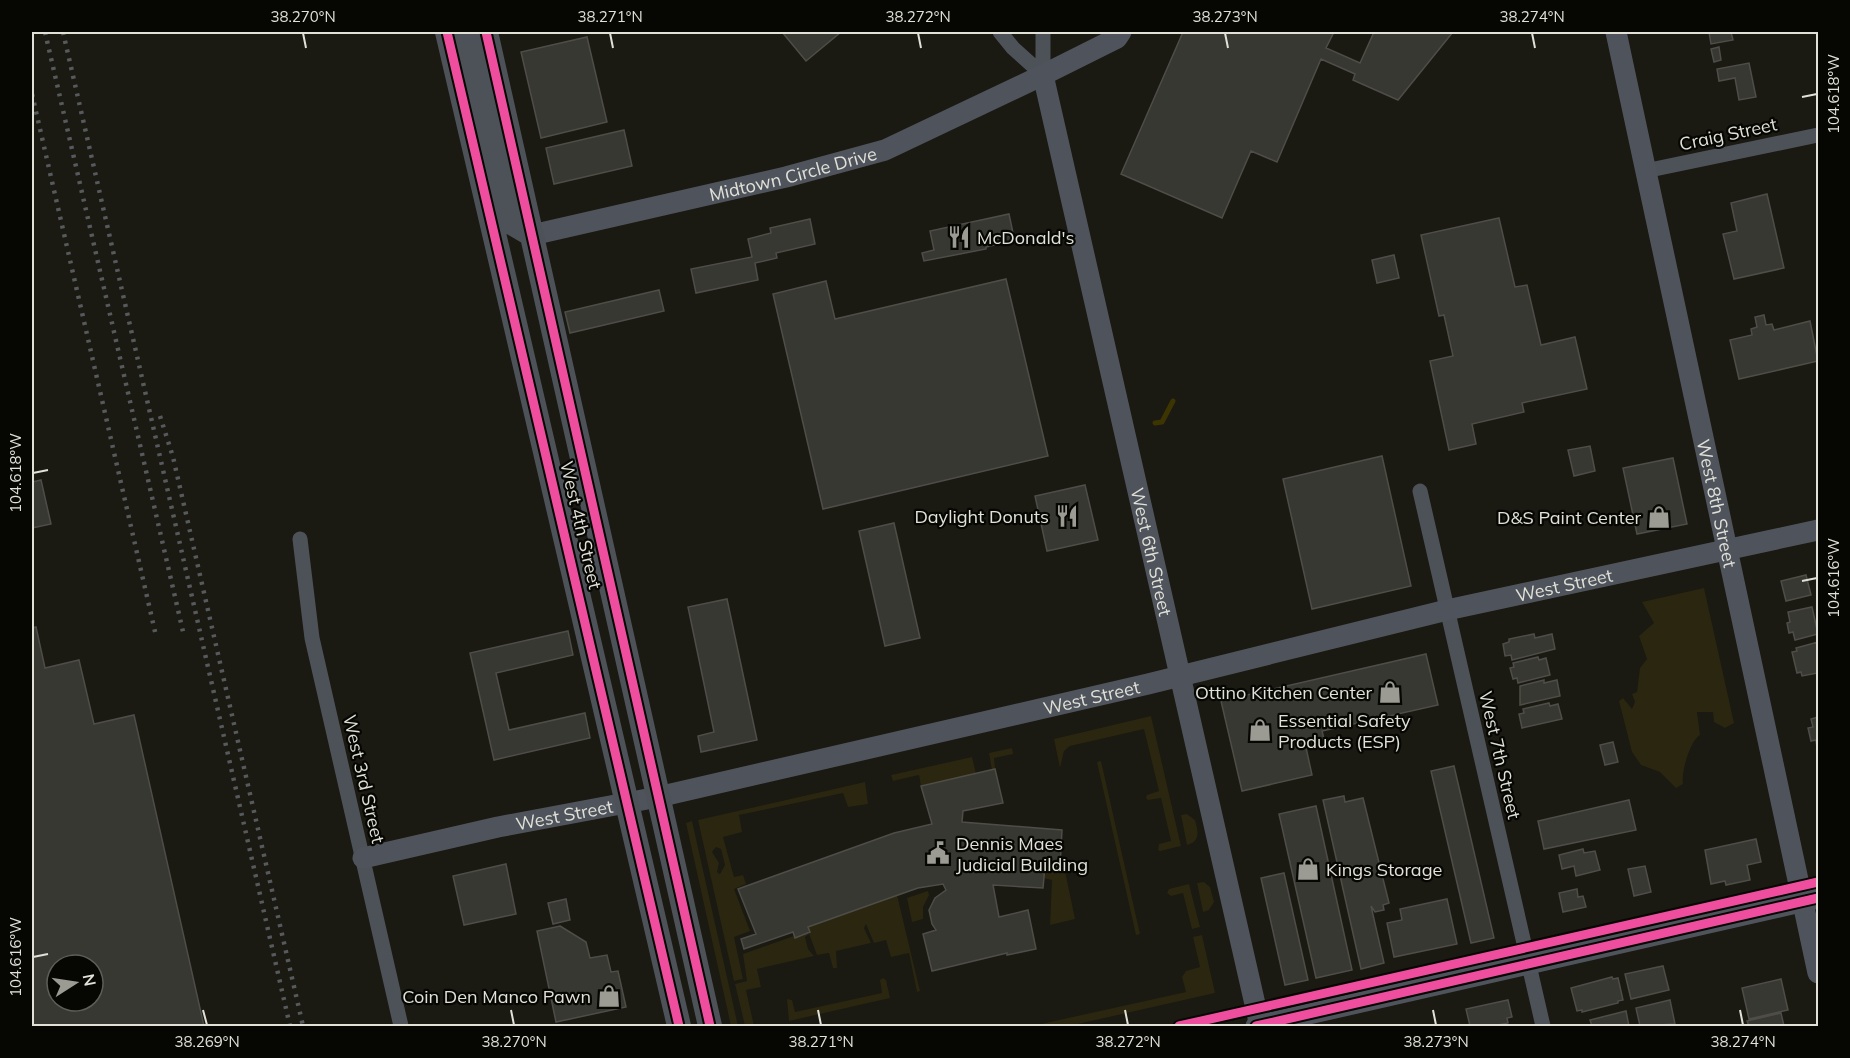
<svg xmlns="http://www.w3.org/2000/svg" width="1850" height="1058" font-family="Mulish,sans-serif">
  <rect width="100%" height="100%" fill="#1a1912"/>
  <!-- green -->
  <path fill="#2a260f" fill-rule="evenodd" d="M 1704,588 L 1734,723 L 1725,728 L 1714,722 L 1713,712 L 1697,712 L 1700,735 C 1690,741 1681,772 1683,784 L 1676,788 L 1660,772 L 1641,765 L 1632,752 L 1619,701 L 1623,698 L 1632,709 L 1635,702 L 1632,694 L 1637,692 L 1640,668 L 1647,659 L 1639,636 L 1654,623 L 1642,602 Z
    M 1151,716 L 1181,846 L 1160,851 L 1158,850 L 1159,844 L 1171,841 L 1161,798 L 1148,800 L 1146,798 L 1147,795 L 1159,791 L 1144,729 L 1070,746 L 1064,751 L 1060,768 L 1054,739 Z
    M 1012,748 L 1013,754 L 994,758 L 995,769 L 992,770 L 989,753 Z
    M 972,757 L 976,774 L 921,786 L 919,775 L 893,781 L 891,775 Z
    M 1101,761 L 1106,783 L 1140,934 L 1136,935 L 1097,762 Z
    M 865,782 L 868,804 L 848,807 L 843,793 L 739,815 L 742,832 L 723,837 L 734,877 L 743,875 L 746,884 L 734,889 L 750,931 L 734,937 L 743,979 L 734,981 L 698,820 ZM 716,847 L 721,849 L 725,865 L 720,874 L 717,872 L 719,863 L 712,852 Z
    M 1187,814 L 1195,820 C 1198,831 1201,841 1187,845 L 1181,815 Z
    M 692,821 L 738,1026 L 731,1026 L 686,823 Z
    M 1044,870 L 1065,871 L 1075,919 L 1050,925 L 1052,880 L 1043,878 Z
    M 1204,882 L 1210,887 L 1214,902 L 1209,910 L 1203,912 L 1197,883 Z
    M 1189,884 L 1200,927 L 1192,929 L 1183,893 L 1171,896 L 1167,893 L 1169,889 Z
    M 928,891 L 929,895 L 923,907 L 923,919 L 912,922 L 907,898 Z
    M 897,895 L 920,991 L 917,992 L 909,953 L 891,957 L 886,940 L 874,943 L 866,924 L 864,928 L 871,943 L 836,951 L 837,968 L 833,968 L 829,953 L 817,955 L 809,934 L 805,937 L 808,949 L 814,956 L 757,969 L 761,987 L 746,990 L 754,1026 L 745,1026 L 735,984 L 747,981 L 743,954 L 794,936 L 795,938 L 810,933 L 808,927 Z
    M 1202,935 L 1215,993 L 1069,1026 L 1032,1026 L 1186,992 L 1182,977 L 1186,971 L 1200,967 L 1193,937 Z
    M 883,978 L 886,980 L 890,998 L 789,1021 L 787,999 L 792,1000 L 795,1012 L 882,993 L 880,980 Z"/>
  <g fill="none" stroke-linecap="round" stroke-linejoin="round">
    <!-- stream -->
    <path stroke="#3c3502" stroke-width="5" d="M 1155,423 L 1162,422 L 1173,401"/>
  </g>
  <!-- building -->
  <path fill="#383832" stroke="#4e4d47" stroke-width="1.5" fill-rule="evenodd" d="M 782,32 L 841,32 L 806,61 Z
    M 1183,32 L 1334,32 L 1326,48 L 1360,63 L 1374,32 L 1453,32 L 1398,100 L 1353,80 L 1355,74 L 1321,59 L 1277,162 L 1251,151 L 1222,218 L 1121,174 Z
    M 1709,32 L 1731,32 L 1733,40 L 1711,44 Z
    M 587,37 L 607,122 L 541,138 L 521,52 Z
    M 1719,47 L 1721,60 L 1714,62 L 1711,49 Z
    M 1749,63 L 1756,97 L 1739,100 L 1735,78 L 1719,81 L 1717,69 Z
    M 624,130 L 632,166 L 554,184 L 546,148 Z
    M 1767,194 L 1784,268 L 1734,279 L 1723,234 L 1737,231 L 1731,203 Z
    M 1009,214 L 1013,233 L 1009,236 L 1011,241 L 986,247 L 986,249 L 924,261 L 922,253 L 934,250 L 930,231 Z
    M 1499,218 L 1515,287 L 1527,285 L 1541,345 L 1575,337 L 1587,389 L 1522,403 L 1524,412 L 1472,424 L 1476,444 L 1449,450 L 1430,361 L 1453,356 L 1444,315 L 1439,316 L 1421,235 Z
    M 810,219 L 815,244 L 776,253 L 777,258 L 755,263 L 758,280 L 696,293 L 691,269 L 752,257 L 748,239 L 771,233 L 770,228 Z
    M 1394,255 L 1399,278 L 1377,283 L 1372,260 Z
    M 1006,279 L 1048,456 L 823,509 L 773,294 L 826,281 L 835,319 Z
    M 659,290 L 664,311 L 570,333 L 565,312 Z
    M 1764,315 L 1766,325 L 1772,324 L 1774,330 L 1810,321 L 1818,361 L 1739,379 L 1730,340 L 1752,335 L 1751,329 L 1757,327 L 1755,317 Z
    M 1590,446 L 1595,471 L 1574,476 L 1568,450 Z
    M 1382,456 L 1411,586 L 1312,609 L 1283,479 Z
    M 1673,458 L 1687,524 L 1637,534 L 1623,468 Z
    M 41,480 L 51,524 L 32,528 L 32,482 Z
    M 1085,485 L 1098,540 L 1047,551 L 1035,496 Z
    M 894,523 L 920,638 L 885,646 L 859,531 Z
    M 1806,575 L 1811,595 L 1786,601 L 1781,581 Z
    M 727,599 L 757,740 L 701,752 L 698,736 L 714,732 L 688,607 Z
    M 1812,607 L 1818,634 L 1795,640 L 1793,632 L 1789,633 L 1787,623 L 1790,622 L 1788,612 Z
    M 36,627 L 45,668 L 79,660 L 94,724 L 134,715 L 204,1026 L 34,1026 L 32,1017 L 32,628 ZM 57,965 L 93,965 L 93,1001 L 57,1001 Z
    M 568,631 L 573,655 L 496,673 L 509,730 L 585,713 L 590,738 L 494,760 L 470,653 Z
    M 1534,634 L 1535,638 L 1552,634 L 1555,649 L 1512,660 L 1511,655 L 1505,656 L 1503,644 L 1509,642 L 1509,639 Z
    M 1818,642 L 1818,673 L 1802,676 L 1801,672 L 1797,673 L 1792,652 L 1797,651 L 1796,648 Z
    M 1426,654 L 1438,705 L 1322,731 L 1324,739 L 1305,743 L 1312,775 L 1242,791 L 1221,701 Z
    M 1538,657 L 1539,660 L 1546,658 L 1550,675 L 1518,683 L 1517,678 L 1513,679 L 1510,668 L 1514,667 L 1513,663 Z
    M 1544,680 L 1544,683 L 1557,680 L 1560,696 L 1520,705 L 1520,686 Z
    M 1549,703 L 1550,706 L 1558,704 L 1562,719 L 1522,728 L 1519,714 L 1524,713 L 1523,709 Z
    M 1818,717 L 1818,747 L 1817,747 L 1816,740 L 1811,741 L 1808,728 L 1813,727 L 1811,719 Z
    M 1613,742 L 1618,762 L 1605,765 L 1600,745 Z
    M 1454,766 L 1494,938 L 1471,943 L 1431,771 Z
    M 995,769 L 1003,803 L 963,811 L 962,822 L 1062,830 L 1060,867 L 1045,866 L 1043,888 L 993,885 L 999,917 L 1028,910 L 1036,949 L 1007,955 L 1007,953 L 932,971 L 923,934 L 936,930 L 932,924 L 929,910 L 935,898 L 946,890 L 943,884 L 918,888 L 881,901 L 808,927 L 810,932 L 795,938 L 793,932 L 744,949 L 741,939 L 756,934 L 738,889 L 894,833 L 932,824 L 921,786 Z
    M 1344,796 L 1345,802 L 1363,798 L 1389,903 L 1383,905 L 1384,910 L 1375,912 L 1371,906 L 1384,963 L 1361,969 L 1323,800 Z
    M 1629,800 L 1636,830 L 1544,849 L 1538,821 Z
    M 1316,806 L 1352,970 L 1316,978 L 1279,814 Z
    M 1756,839 L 1761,862 L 1747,865 L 1750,880 L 1726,885 L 1725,881 L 1711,884 L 1705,850 Z
    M 1583,849 L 1584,853 L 1595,851 L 1600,870 L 1576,876 L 1574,866 L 1562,869 L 1559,855 Z
    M 506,864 L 516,914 L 464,925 L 453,876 Z
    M 1645,866 L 1651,892 L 1634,896 L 1628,869 Z
    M 1284,873 L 1308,980 L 1285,985 L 1261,878 Z
    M 1577,889 L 1578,897 L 1583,896 L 1586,907 L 1563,912 L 1559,893 Z
    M 566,899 L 570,920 L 553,924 L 548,903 Z
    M 1447,899 L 1457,944 L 1394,957 L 1387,923 L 1402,920 L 1400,909 Z
    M 560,926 L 586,942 L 590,958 L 607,955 L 611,972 L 618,971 L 626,1007 L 556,1022 L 537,931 Z
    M 1663,966 L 1669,990 L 1631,999 L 1625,974 Z
    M 1612,977 L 1613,979 L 1618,978 L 1623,1000 L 1618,1001 L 1618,1003 L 1582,1012 L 1582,1010 L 1577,1011 L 1571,988 Z
    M 1781,979 L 1788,1010 L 1749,1019 L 1742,988 Z
    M 1508,1000 L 1512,1017 L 1507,1018 L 1508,1023 L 1493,1026 L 1470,1026 L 1466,1009 Z
    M 1670,1000 L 1675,1024 L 1640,1026 L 1636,1008 Z
    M 1626,1011 L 1629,1026 L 1592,1026 L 1590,1020 Z
    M 1781,1013 L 1784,1026 L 1749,1026 L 1747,1021 Z"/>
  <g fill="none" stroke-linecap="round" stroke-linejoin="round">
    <!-- street -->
    <path stroke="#4d5259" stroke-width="15" d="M 1000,32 L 1013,48 L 1043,75
      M 1043,32 L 1043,75
      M 1645,171 L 1818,135
      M 1420,491 L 1543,1026
      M 300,539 L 312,638 L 401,1026"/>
    <!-- secondary -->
    <g stroke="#4f545c" stroke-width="21">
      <path id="s1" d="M 1616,32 L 1818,973"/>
      <path id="s2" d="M 1043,75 L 1260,1026"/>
      <path id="s3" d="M 532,235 L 786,177 L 885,150 L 1043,75 L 1117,38 L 1121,32"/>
      <path id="s4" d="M 363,858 L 498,827 L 658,797 L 1148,684 L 1447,610 L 1818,530"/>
      <path d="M 1256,1026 L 1818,898"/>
    </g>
    <!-- primary -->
    <path stroke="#4d5259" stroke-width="24" d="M 447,32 L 679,1026
      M 466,32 L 510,222 L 532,235
      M 486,32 L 710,1026"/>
    <!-- rail -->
    <path stroke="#575a5d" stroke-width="4.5" stroke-dasharray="3 6" stroke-linecap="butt" d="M 45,32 L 184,636
      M 63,32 L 290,1026
      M 32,94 L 156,636
      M 160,416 L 173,457 L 303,1026"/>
    <!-- cycleway casing -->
    <g stroke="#060603" stroke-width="13">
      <path id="cycleway" d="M 447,32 L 679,1026
        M 486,32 L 710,1026
        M 1179,1026 L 1818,882
        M 1256,1026 L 1818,898"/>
    </g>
    <!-- cycleway -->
    <use href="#cycleway" stroke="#ef4d9e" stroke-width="9"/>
  </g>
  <!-- ticks -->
  <path fill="none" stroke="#e1e1d8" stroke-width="2" d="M 303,33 L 306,48M 610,33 L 613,48M 918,33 L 921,48M 1225,33 L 1228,48M 1532,33 L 1535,48M 1802,97 L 1817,94M 33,473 L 48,470M 1802,581 L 1817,578M 33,957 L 48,954M 203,1010 L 207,1025M 511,1010 L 514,1025M 818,1010 L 821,1025M 1125,1010 L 1128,1025M 1433,1010 L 1436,1025M 1740,1010 L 1743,1025"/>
  <!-- icons -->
  <defs>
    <g id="restaurant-bare" transform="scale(1.8)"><path d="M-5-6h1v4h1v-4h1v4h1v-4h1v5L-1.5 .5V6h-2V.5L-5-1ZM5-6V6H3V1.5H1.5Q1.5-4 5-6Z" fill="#9b9b93" stroke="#060603" stroke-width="2.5" paint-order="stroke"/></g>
    <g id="shop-bare" transform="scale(1.8)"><path d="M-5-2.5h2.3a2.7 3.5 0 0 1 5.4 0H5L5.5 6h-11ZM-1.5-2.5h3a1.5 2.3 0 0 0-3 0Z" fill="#9b9b93" stroke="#060603" stroke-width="2.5" paint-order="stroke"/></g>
    <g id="civic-bare" transform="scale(1.8)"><path d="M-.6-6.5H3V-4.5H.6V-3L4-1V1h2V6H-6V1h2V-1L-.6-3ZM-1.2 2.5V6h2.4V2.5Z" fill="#9b9b93" stroke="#060603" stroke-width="2.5" paint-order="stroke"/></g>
  </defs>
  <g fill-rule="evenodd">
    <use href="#restaurant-bare" x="959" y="237"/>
    <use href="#restaurant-bare" x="1067" y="516"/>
    <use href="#shop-bare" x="1659" y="517"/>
    <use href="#shop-bare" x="1390" y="692"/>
    <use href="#shop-bare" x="1260" y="730"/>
    <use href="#civic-bare" x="938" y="853"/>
    <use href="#shop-bare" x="1308" y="869"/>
    <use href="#shop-bare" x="609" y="996"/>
  </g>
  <g text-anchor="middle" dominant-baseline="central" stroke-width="4.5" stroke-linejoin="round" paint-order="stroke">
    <!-- street labels -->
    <g font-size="18" fill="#e1e1d8" stroke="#060603">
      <text transform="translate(1728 134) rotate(-12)">Craig Street</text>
      <text stroke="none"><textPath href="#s3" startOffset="268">Midtown Circle Drive</textPath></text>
      <text stroke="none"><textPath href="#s1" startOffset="482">West 8th Street</textPath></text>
      <text transform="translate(581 525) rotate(77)">West 4th Street</text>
      <text stroke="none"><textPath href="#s2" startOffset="489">West 6th Street</textPath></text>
      <text stroke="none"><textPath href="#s4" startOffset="1232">West Street</textPath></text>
      <text stroke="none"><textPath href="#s4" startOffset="746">West Street</textPath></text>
      <text transform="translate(1500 755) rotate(77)">West 7th Street</text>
      <text transform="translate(364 779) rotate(77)">West 3rd Street</text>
      <text stroke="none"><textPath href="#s4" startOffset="206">West Street</textPath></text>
    </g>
    <!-- poi labels -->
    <g font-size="18" fill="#e1e1d8" stroke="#060603" text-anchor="start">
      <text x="977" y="237">McDonald's</text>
      <text x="1049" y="516" text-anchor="end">Daylight Donuts</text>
      <text x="1641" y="517" text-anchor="end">D&amp;S Paint Center</text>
      <text x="1372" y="692" text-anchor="end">Ottino Kitchen Center</text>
      <text x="1278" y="720">Essential Safety<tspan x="1278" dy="21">Products (ESP)</tspan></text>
      <text x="956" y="843">Dennis Maes<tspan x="956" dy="21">Judicial Building</tspan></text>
      <text x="1326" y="869">Kings Storage</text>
      <text x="591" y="996" text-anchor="end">Coin Den Manco Pawn</text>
    </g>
  </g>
  <!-- border -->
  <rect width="1850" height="1058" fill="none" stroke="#060603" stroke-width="66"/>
  <!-- north arrow -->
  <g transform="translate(75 983) rotate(78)"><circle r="28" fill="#060603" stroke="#5e5e58" stroke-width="1.5"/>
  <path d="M0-4.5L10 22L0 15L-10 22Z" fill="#9b9b93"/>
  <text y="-9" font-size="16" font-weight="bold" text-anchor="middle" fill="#e1e1d8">N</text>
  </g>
  <rect x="33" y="33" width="1784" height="992" fill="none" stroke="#e1e1d8" stroke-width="2"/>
  <g font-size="15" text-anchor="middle" fill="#e1e1d8">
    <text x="303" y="22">38.270°N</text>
    <text x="610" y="22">38.271°N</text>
    <text x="918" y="22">38.272°N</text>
    <text x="1225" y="22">38.273°N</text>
    <text x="1532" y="22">38.274°N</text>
    <text transform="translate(1834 94) rotate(-90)" y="5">104.618°W</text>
    <text transform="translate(16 473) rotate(-90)" y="5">104.618°W</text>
    <text transform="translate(1834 578) rotate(-90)" y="5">104.616°W</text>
    <text transform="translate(16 957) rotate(-90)" y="5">104.616°W</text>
    <text x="207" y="1047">38.269°N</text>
    <text x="514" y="1047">38.270°N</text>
    <text x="821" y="1047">38.271°N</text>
    <text x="1128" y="1047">38.272°N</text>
    <text x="1436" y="1047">38.273°N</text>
    <text x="1743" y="1047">38.274°N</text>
  </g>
</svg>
